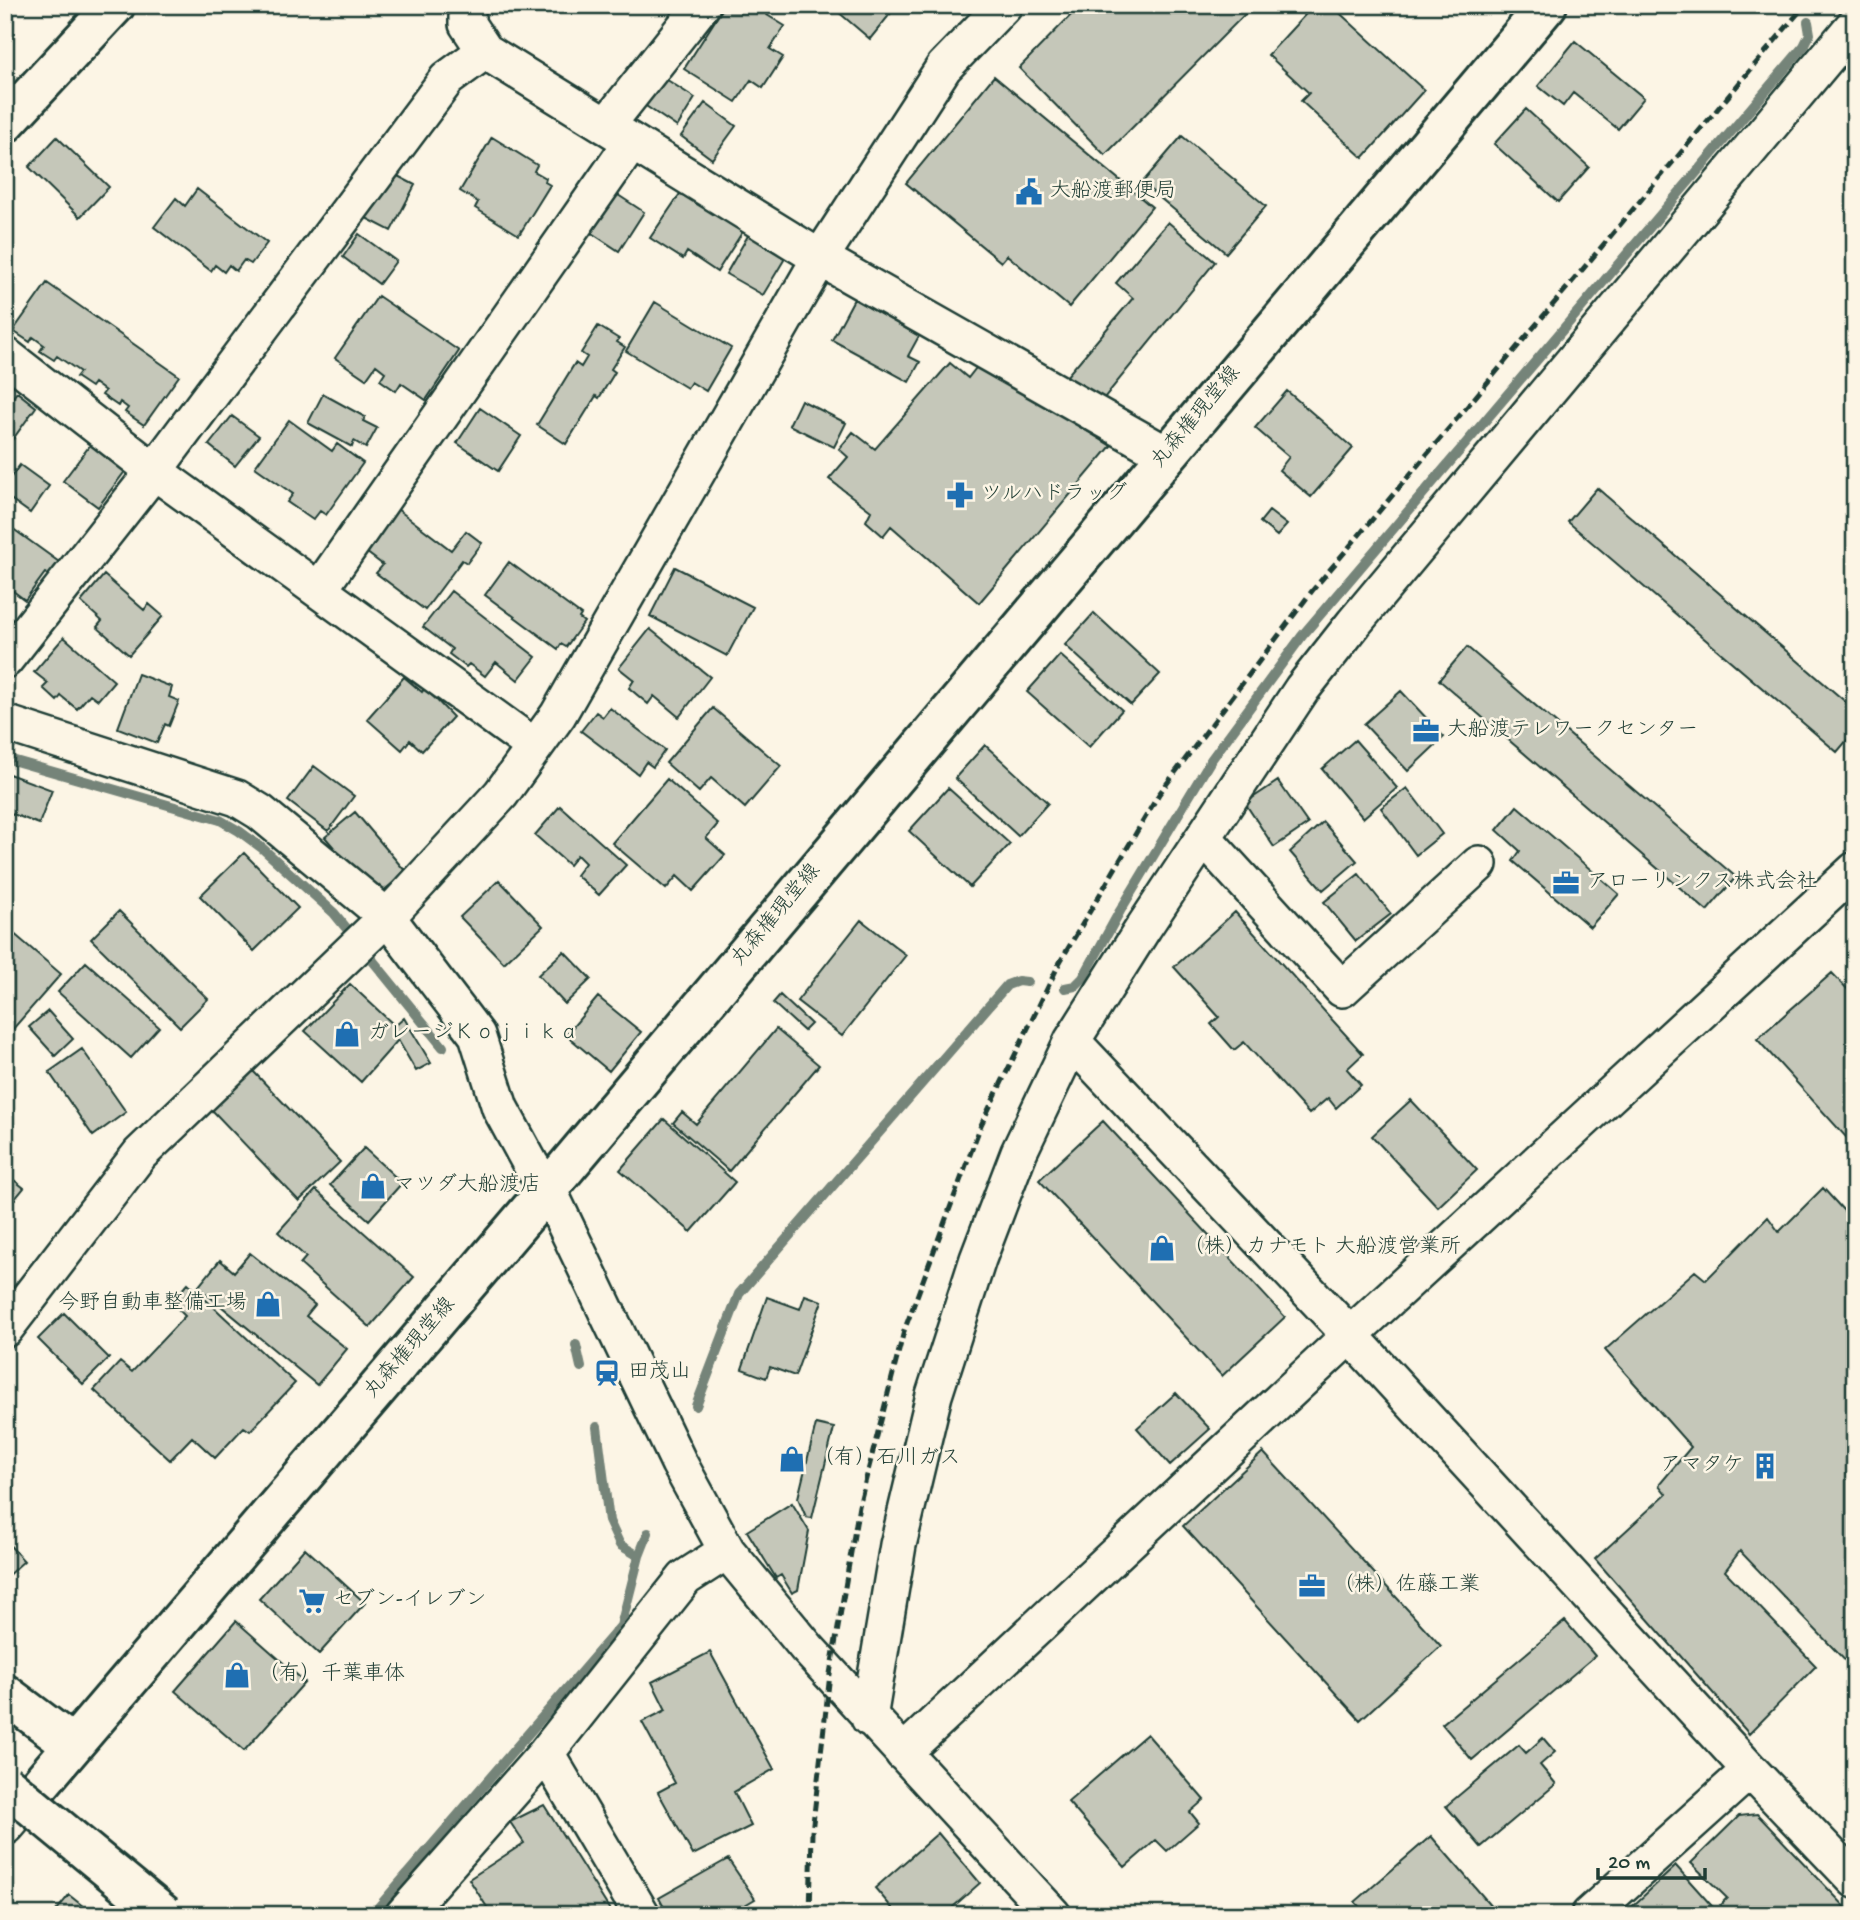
<svg xmlns="http://www.w3.org/2000/svg" width="1860" height="1920" font-family="'Gochi Hand','Klee One',sans-serif">
  <rect width="100%" height="100%" fill="#fcf5e5"/>
  <filter id="ink" filterUnits="userSpaceOnUse"><feTurbulence type="fractalNoise" baseFrequency=".0143" numOctaves="2"/><feDisplacementMap in="SourceGraphic" scale="14" xChannelSelector="R" yChannelSelector="G"/><feConvolveMatrix kernelMatrix="1 2 1 2 8 2 1 2 1" color-interpolation-filters="sRGB"/></filter>
  <g filter="url(#ink)">
    <g fill="none" stroke-linecap="round" stroke-linejoin="round">
      <!-- stream -->
      <path stroke="#758479" stroke-width="10" d="M 5,758 L 220,820 L 239,831 L 262,848 L 334,913 L 443,1047
        M 1065,988 L 1075,986 L 1083,978 L 1120,911 L 1211,760 L 1302,636 L 1804,46 L 1810,34 L 1808,22
        M 576,1345 L 581,1367
        M 696,1406 L 739,1294 L 1007,985 L 1018,981 L 1027,982
        M 597,1427 L 609,1521 L 620,1545 L 639,1556
        M 372,1915 L 621,1626 L 639,1556 L 648,1533"/>
    </g>
    <!-- building -->
    <path fill="#c5c7b9" stroke="#1f3d34" stroke-width="2" d="M 725,5 L 765,5 L 771,9 L 767,15 L 785,26 L 770,49 L 783,57 L 763,88 L 751,80 L 736,102 L 684,69 Z
      M 842,5 L 881,5 L 891,13 L 870,39 L 837,11 Z
      M 1067,5 L 1117,5 L 1121,9 L 1124,5 L 1247,5 L 1250,9 L 1105,155 L 1019,68 L 1074,12 Z
      M 1314,5 L 1331,5 L 1424,90 L 1363,158 L 1301,101 L 1309,93 L 1268,55 Z
      M 1575,41 L 1644,98 L 1618,129 L 1573,93 L 1563,106 L 1538,86 Z
      M 655,72 L 695,98 L 677,127 L 637,100 Z
      M 994,76 L 1152,207 L 1069,307 L 1007,255 L 1001,262 L 906,183 Z
      M 705,103 L 736,126 L 712,159 L 681,136 Z
      M 1526,109 L 1589,167 L 1558,202 L 1494,144 Z
      M 1182,136 L 1266,206 L 1226,253 L 1142,183 Z
      M 57,137 L 109,187 L 80,217 L 29,167 Z
      M 492,137 L 537,165 L 534,171 L 546,178 L 545,182 L 550,185 L 519,235 L 475,208 L 478,202 L 460,191 Z
      M 390,172 L 415,185 L 391,231 L 366,218 Z
      M 684,188 L 745,228 L 717,272 L 687,252 L 683,259 L 650,238 Z
      M 197,189 L 267,243 L 251,264 L 244,260 L 236,271 L 229,265 L 224,272 L 215,265 L 211,271 L 154,227 L 176,198 L 185,206 Z
      M 615,193 L 644,212 L 619,251 L 590,232 Z
      M 1168,222 L 1215,262 L 1096,408 L 1060,384 L 1133,298 L 1116,283 Z
      M 750,232 L 779,249 L 784,260 L 763,295 L 726,274 Z
      M 359,234 L 396,261 L 379,284 L 343,257 Z
      M 47,283 L 179,376 L 144,425 L 125,412 L 128,408 L 120,402 L 118,406 L 102,395 L 105,391 L 94,383 L 91,387 L 76,377 L 80,372 L 57,356 L 54,360 L 40,351 L 44,345 L 33,337 L 30,342 L 13,331 Z
      M 378,296 L 459,351 L 426,400 L 401,383 L 396,391 L 380,380 L 385,372 L 376,365 L 366,379 L 335,358 Z
      M 854,299 L 919,336 L 908,356 L 920,362 L 909,382 L 832,340 Z
      M 655,302 L 731,348 L 706,391 L 691,382 L 687,388 L 626,351 Z
      M 598,326 L 619,339 L 617,342 L 625,347 L 611,369 L 615,372 L 599,398 L 596,396 L 566,444 L 537,425 L 575,363 L 581,367 L 587,357 L 581,353 Z
      M 950,363 L 968,378 L 979,364 L 1111,446 L 979,603 L 891,526 L 883,536 L 866,521 L 871,511 L 829,479 L 848,457 L 839,449 L 853,432 L 875,449 Z
      M 5,391 L 13,397 L 17,392 L 36,407 L 13,439 L 5,433 Z
      M 1287,391 L 1353,448 L 1311,497 L 1279,470 L 1289,457 L 1255,428 Z
      M 323,394 L 365,417 L 363,421 L 377,428 L 366,448 L 354,441 L 352,447 L 308,423 Z
      M 801,400 L 846,423 L 834,447 L 789,425 Z
      M 480,408 L 521,436 L 498,471 L 457,443 Z
      M 232,416 L 259,436 L 235,466 L 209,445 Z
      M 289,420 L 332,451 L 337,444 L 363,463 L 326,515 L 320,511 L 313,520 L 287,502 L 293,494 L 255,467 Z
      M 91,444 L 126,470 L 98,507 L 63,481 Z
      M 20,465 L 49,486 L 30,513 L 5,495 L 5,485 Z
      M 1597,488 L 1855,710 L 1855,731 L 1837,752 L 1568,522 Z
      M 397,509 L 451,550 L 466,531 L 482,543 L 467,563 L 462,560 L 425,610 L 376,573 L 383,565 L 366,552 Z
      M 1269,511 L 1287,525 L 1277,536 L 1260,522 Z
      M 5,523 L 59,562 L 49,576 L 45,573 L 25,600 L 5,585 Z
      M 509,562 L 581,615 L 579,618 L 584,622 L 566,647 L 561,644 L 558,649 L 485,595 Z
      M 675,567 L 753,607 L 727,656 L 650,616 Z
      M 104,575 L 144,610 L 149,604 L 163,616 L 129,655 L 97,627 L 102,621 L 81,602 Z
      M 451,591 L 536,657 L 518,680 L 496,662 L 485,676 L 469,664 L 466,667 L 449,654 L 452,649 L 423,627 Z
      M 1094,613 L 1160,674 L 1131,705 L 1065,645 Z
      M 650,629 L 710,677 L 679,717 L 654,696 L 648,704 L 629,688 L 634,680 L 619,668 Z
      M 64,637 L 114,681 L 98,700 L 90,694 L 77,709 L 61,696 L 57,701 L 43,688 L 48,683 L 34,672 Z
      M 1467,647 L 1736,877 L 1707,911 L 1439,680 Z
      M 1060,655 L 1122,710 L 1089,747 L 1027,692 Z
      M 138,674 L 172,687 L 169,697 L 179,701 L 169,726 L 165,724 L 157,743 L 118,728 Z
      M 404,677 L 422,692 L 425,688 L 453,717 L 422,751 L 410,740 L 402,750 L 367,719 Z
      M 1401,691 L 1444,737 L 1408,771 L 1364,724 Z
      M 610,708 L 665,750 L 653,767 L 646,762 L 638,774 L 581,731 L 596,712 L 603,717 Z
      M 713,708 L 781,766 L 745,808 L 711,778 L 699,792 L 666,763 Z
      M 1355,740 L 1397,788 L 1363,818 L 1322,769 Z
      M 985,745 L 1048,803 L 1018,836 L 955,778 Z
      M 314,766 L 354,796 L 328,831 L 288,801 Z
      M 9,774 L 52,790 L 39,824 L 5,811 L 5,784 Z
      M 667,779 L 718,824 L 706,838 L 725,855 L 693,891 L 677,876 L 666,889 L 612,843 Z
      M 1278,781 L 1308,824 L 1274,847 L 1245,803 Z
      M 948,788 L 1010,844 L 970,887 L 909,831 Z
      M 1407,788 L 1442,834 L 1416,855 L 1381,808 Z
      M 560,806 L 626,865 L 599,895 L 576,875 L 585,863 L 577,855 L 569,865 L 535,835 Z
      M 1517,806 L 1619,894 L 1590,927 L 1513,861 L 1520,851 L 1497,830 Z
      M 355,812 L 406,872 L 376,897 L 325,837 Z
      M 1323,822 L 1357,861 L 1323,890 L 1290,852 Z
      M 244,853 L 298,908 L 254,951 L 200,896 Z
      M 1359,874 L 1391,914 L 1356,941 L 1324,902 Z
      M 499,880 L 543,926 L 504,963 L 460,917 Z
      M 119,911 L 208,999 L 180,1027 L 91,939 Z
      M 1235,912 L 1363,1054 L 1347,1069 L 1361,1085 L 1336,1108 L 1328,1098 L 1309,1114 L 1244,1042 L 1234,1050 L 1211,1024 L 1219,1017 L 1174,967 Z
      M 861,920 L 906,955 L 842,1036 L 797,1001 Z
      M 5,926 L 61,974 L 5,1038 Z
      M 564,951 L 591,979 L 565,1004 L 538,975 Z
      M 86,962 L 159,1027 L 131,1058 L 58,992 Z
      M 1832,973 L 1855,997 L 1855,1147 L 1757,1039 Z
      M 350,984 L 395,1026 L 404,1018 L 431,1063 L 416,1071 L 398,1040 L 361,1082 L 305,1031 Z
      M 780,995 L 811,1024 L 804,1031 L 773,1003 Z
      M 598,997 L 641,1032 L 609,1071 L 566,1035 Z
      M 48,1011 L 73,1039 L 55,1056 L 29,1027 Z
      M 776,1029 L 819,1065 L 729,1171 L 673,1123 L 682,1112 L 696,1124 Z
      M 82,1049 L 126,1112 L 93,1136 L 49,1072 Z
      M 253,1071 L 340,1162 L 299,1201 L 212,1110 Z
      M 1411,1100 L 1477,1170 L 1438,1207 L 1372,1136 Z
      M 664,1119 L 735,1182 L 691,1232 L 620,1170 Z
      M 1103,1121 L 1285,1317 L 1222,1376 L 1039,1180 Z
      M 364,1148 L 402,1183 L 369,1220 L 330,1185 Z
      M 5,1173 L 24,1188 L 5,1211 Z
      M 1823,1188 L 1855,1223 L 1855,1671 L 1740,1551 L 1725,1571 L 1816,1666 L 1749,1734 L 1595,1559 L 1666,1494 L 1659,1485 L 1691,1447 L 1605,1350 L 1695,1271 L 1706,1280 L 1768,1217 L 1779,1232 Z
      M 316,1190 L 414,1277 L 370,1327 L 300,1264 L 306,1257 L 278,1232 Z
      M 250,1253 L 315,1305 L 306,1316 L 347,1349 L 317,1385 L 198,1287 L 220,1260 L 234,1272 Z
      M 188,1283 L 295,1383 L 250,1431 L 244,1427 L 215,1458 L 192,1437 L 170,1460 L 94,1390 L 120,1362 L 132,1372 L 185,1316 L 171,1302 Z
      M 805,1295 L 822,1301 L 795,1376 L 770,1367 L 766,1378 L 742,1369 L 767,1297 L 800,1309 Z
      M 64,1313 L 109,1358 L 83,1384 L 38,1339 Z
      M 1176,1393 L 1210,1429 L 1170,1465 L 1137,1428 Z
      M 816,1424 L 834,1428 L 812,1518 L 806,1517 L 798,1498 Z
      M 1263,1452 L 1441,1646 L 1360,1720 L 1183,1526 Z
      M 792,1503 L 809,1531 L 798,1590 L 792,1593 L 781,1575 L 776,1578 L 747,1531 Z
      M 5,1540 L 24,1561 L 5,1578 Z
      M 305,1548 L 365,1603 L 319,1654 L 259,1599 Z
      M 236,1621 L 305,1682 L 244,1751 L 175,1691 Z
      M 1565,1621 L 1595,1656 L 1472,1760 L 1442,1724 Z
      M 710,1652 L 774,1769 L 734,1792 L 751,1826 L 693,1855 L 658,1792 L 675,1783 L 642,1722 L 666,1710 L 652,1682 Z
      M 1147,1734 L 1204,1800 L 1190,1812 L 1199,1823 L 1167,1851 L 1156,1840 L 1125,1867 L 1068,1802 Z
      M 1543,1738 L 1555,1752 L 1540,1765 L 1556,1784 L 1481,1847 L 1446,1806 L 1519,1745 L 1526,1753 Z
      M 544,1805 L 613,1915 L 492,1915 L 469,1879 L 524,1843 L 510,1822 Z
      M 1757,1814 L 1853,1915 L 1730,1915 L 1720,1905 L 1727,1898 L 1691,1863 L 1739,1816 Z
      M 938,1833 L 980,1883 L 944,1915 L 898,1915 L 875,1888 Z
      M 1431,1836 L 1499,1915 L 1361,1915 L 1364,1912 L 1355,1902 Z
      M 728,1859 L 755,1899 L 733,1912 L 735,1915 L 668,1915 L 659,1898 Z
      M 1676,1866 L 1720,1915 L 1623,1915 Z
      M 69,1895 L 94,1915 L 53,1915 Z"/>
    <g fill="none" stroke-linecap="round" stroke-linejoin="round">
      <!-- street casing -->
      <g stroke="#1f3d34" stroke-width="40">
        <path id="street" d="M 467,5 L 467,24 L 485,51 L 820,258 L 1166,454
          M 606,126 L 702,5
          M 5,355 L 154,471 L 535,747
          M 319,590 L 632,142
          M 5,660 L 154,471 L 447,79 L 485,51
          M 5,723 L 237,798 L 260,812 L 387,917 L 477,1035 L 500,1108 L 531,1165 L 548,1189 L 679,1463 L 727,1551 L 807,1648 L 1053,1915
          M 1204,838 L 1342,989 L 1479,864
          M 1072,1041 L 1350,1335 L 1750,1770 L 1855,1880
          M 5,1329 L 140,1154 L 387,917 L 501,794 L 558,715 L 820,258 L 944,67 L 1004,5
          M 869,1718 L 898,1545 L 934,1395 L 978,1259 L 1019,1152 L 1072,1041 L 1144,927 L 1302,689 L 1354,623 L 1855,24
          M 546,1753 L 642,1915
          M 903,1753 L 1350,1335 L 1855,870
          M 403,1915 L 546,1753 L 685,1578 L 727,1551
          M 1589,1915 L 1750,1770"/>
      </g>
      <!-- secondary casing -->
      <g stroke="#1f3d34" stroke-width="44">
        <path id="secondary" d="M 5,1694 L 73,1745
          M 5,1825 L 548,1189 L 1547,5"/>
      </g>
      <!-- highway casing -->
      <g stroke="#1f3d34" stroke-width="44">
        <path id="highway" d="M 5,123 L 115,5"/>
      </g>
      <!-- street -->
      <use href="#street" stroke="#fcf5e5" stroke-width="35"/>
      <!-- secondary -->
      <use href="#secondary" stroke="#fcf5e5" stroke-width="38"/>
      <!-- highway -->
      <use href="#highway" stroke="#fcf5e5" stroke-width="38"/>
      <!-- rail -->
      <path stroke="#1f3d34" stroke-width="5" stroke-dasharray="10 5" stroke-linecap="butt" d="M 810,1915 L 812,1832 L 830,1674 L 859,1506 L 904,1331 L 981,1125 L 1060,962 L 1159,794 L 1312,591 L 1805,5"/>
      <!-- secondary-bridge casing -->
      <g stroke="#1f3d34" stroke-width="44" stroke-linecap="butt">
        <path id="secondary-bridge" d="M 5,1784 L 164,1915"/>
      </g>
      <!-- secondary-bridge -->
      <use href="#secondary-bridge" stroke="#fcf5e5" stroke-width="38"/>
    </g>
  </g>
  <!-- icons -->
  <defs>
    <g id="civic-bare" transform="scale(2.1)"><path d="M-.6-6.5H3V-4.5H.6V-3L4-1V1h2V6H-6V1h2V-1L-.6-3ZM-1.2 2.5V6h2.4V2.5Z" fill="#1f6fb2" stroke="#fcf5e5" stroke-width="2.5" paint-order="stroke"/></g>
    <g id="pharmacy-bare" transform="scale(2.1)"><path d="M-2-6h4v4h4v4h-4v4h-4v-4h-4v-4h4Z" fill="#1f6fb2" stroke="#fcf5e5" stroke-width="2.5" paint-order="stroke"/></g>
    <g id="office-bare" transform="scale(2.1)"><path d="M-6-3h4V-5.5h4V-3h4V5H-6ZM-1-4.5V-3h2v-1.5ZM-6 0V1H6V0Z" fill="#1f6fb2" stroke="#fcf5e5" stroke-width="2.5" paint-order="stroke"/></g>
    <g id="shop-bare" transform="scale(2.1)"><path d="M-5-2.5h2.3a2.7 3.5 0 0 1 5.4 0H5L5.5 6h-11ZM-1.5-2.5h3a1.5 2.3 0 0 0-3 0Z" fill="#1f6fb2" stroke="#fcf5e5" stroke-width="2.5" paint-order="stroke"/></g>
    <g id="station-bare" transform="scale(2.1)"><path d="M-3-6H3Q5-6 5-4V2Q5 4 3 4L4.5 6H3L1.5 4h-3L-3 6H-4.5L-3 4Q-5 4-5 2V-4Q-5-6-3-6ZM-3.5-4v3h7v-3ZM-3.5 1v1.5H-2V1ZM2 1v1.5H3.5V1Z" fill="#1f6fb2" stroke="#fcf5e5" stroke-width="2.5" paint-order="stroke"/></g>
    <g id="building-bare" transform="scale(2.1)"><path d="M-4-6H4V6H1V3H-1V6H-4ZM-2.5-4.3h1.7v1.8h-1.7ZM.8-4.3h1.7v1.8H.8ZM-2.5-1h1.7V.8h-1.7ZM.8-1h1.7V.8H.8Z" fill="#1f6fb2" stroke="#fcf5e5" stroke-width="2.5" paint-order="stroke"/></g>
    <g id="supermarket-bare" transform="scale(2.1)"><path d="M-6-5.5h2.5l.6 2H6L4.5 2H-2.5L-4.4-4H-6ZM-1.5 3.2a1.3 1.3 0 1 0 .1 0ZM3 3.2a1.3 1.3 0 1 0 .1 0Z" fill="#1f6fb2" stroke="#fcf5e5" stroke-width="2.5" paint-order="stroke"/></g>
  </defs>
  <g fill-rule="evenodd">
    <use href="#civic-bare" x="1029" y="192"/>
    <use href="#pharmacy-bare" x="960" y="495"/>
    <use href="#office-bare" x="1426" y="731"/>
    <use href="#office-bare" x="1566" y="883"/>
    <use href="#shop-bare" x="347" y="1034"/>
    <use href="#shop-bare" x="373" y="1186"/>
    <use href="#shop-bare" x="1162" y="1248"/>
    <use href="#shop-bare" x="268" y="1304"/>
    <use href="#station-bare" x="607" y="1373"/>
    <use href="#shop-bare" x="792" y="1459"/>
    <use href="#building-bare" x="1765" y="1466"/>
    <use href="#office-bare" x="1312" y="1586"/>
    <use href="#supermarket-bare" x="312" y="1601"/>
    <use href="#shop-bare" x="237" y="1675"/>
  </g>
  <g text-anchor="middle" dominant-baseline="central" stroke-width="5" stroke-linejoin="round" paint-order="stroke">
    <!-- poi labels -->
    <g font-size="21" fill="#1f3d34" stroke="#fcf5e5" text-anchor="start">
      <text x="1050" y="192">大船渡郵便局</text>
      <text x="981" y="495">ツルハドラッグ</text>
      <text x="1447" y="731">大船渡テレワークセンター</text>
      <text x="1587" y="883">アローリンクス株式会社</text>
      <text x="368" y="1034">ガレージＫｏｊｉｋａ</text>
      <text x="394" y="1186">マツダ大船渡店</text>
      <text x="1183" y="1248">（株）カナモト 大船渡営業所</text>
      <text x="247" y="1304" text-anchor="end">今野自動車整備工場</text>
      <text x="628" y="1373">田茂山</text>
      <text x="813" y="1459">（有）石川ガス</text>
      <text x="1744" y="1466" text-anchor="end">アマタケ</text>
      <text x="1333" y="1586">（株）佐藤工業</text>
      <text x="333" y="1601">セブン-イレブン</text>
      <text x="258" y="1675">（有）千葉車体</text>
    </g>
    <!-- street labels -->
    <g font-size="21" fill="#1f3d34" stroke="#fcf5e5">
      <text transform="translate(1197 418) rotate(-50)">丸森権現堂線</text>
      <text transform="translate(777 916) rotate(-50)">丸森権現堂線</text>
      <text transform="translate(411 1349) rotate(-49)">丸森権現堂線</text>
    </g>
  </g>
  <!-- margin -->
  <rect width="1860" height="1920" fill="none" stroke="#fcf5e5" stroke-width="28"/>
  <rect x="14" y="14" width="1832" height="1892" fill="none" stroke="#1f3d34" stroke-width="2.5" filter="url(#ink)"/>
  <!-- scale -->
  <path d="M1598 1868v10h107v-10" fill="none" stroke="#1f3d34" stroke-width="3.5"/>
  <text x="1608" y="1868" font-size="21" fill="#1f3d34" stroke="#fcf5e5" stroke-width="5" paint-order="stroke">20 m</text>
</svg>
